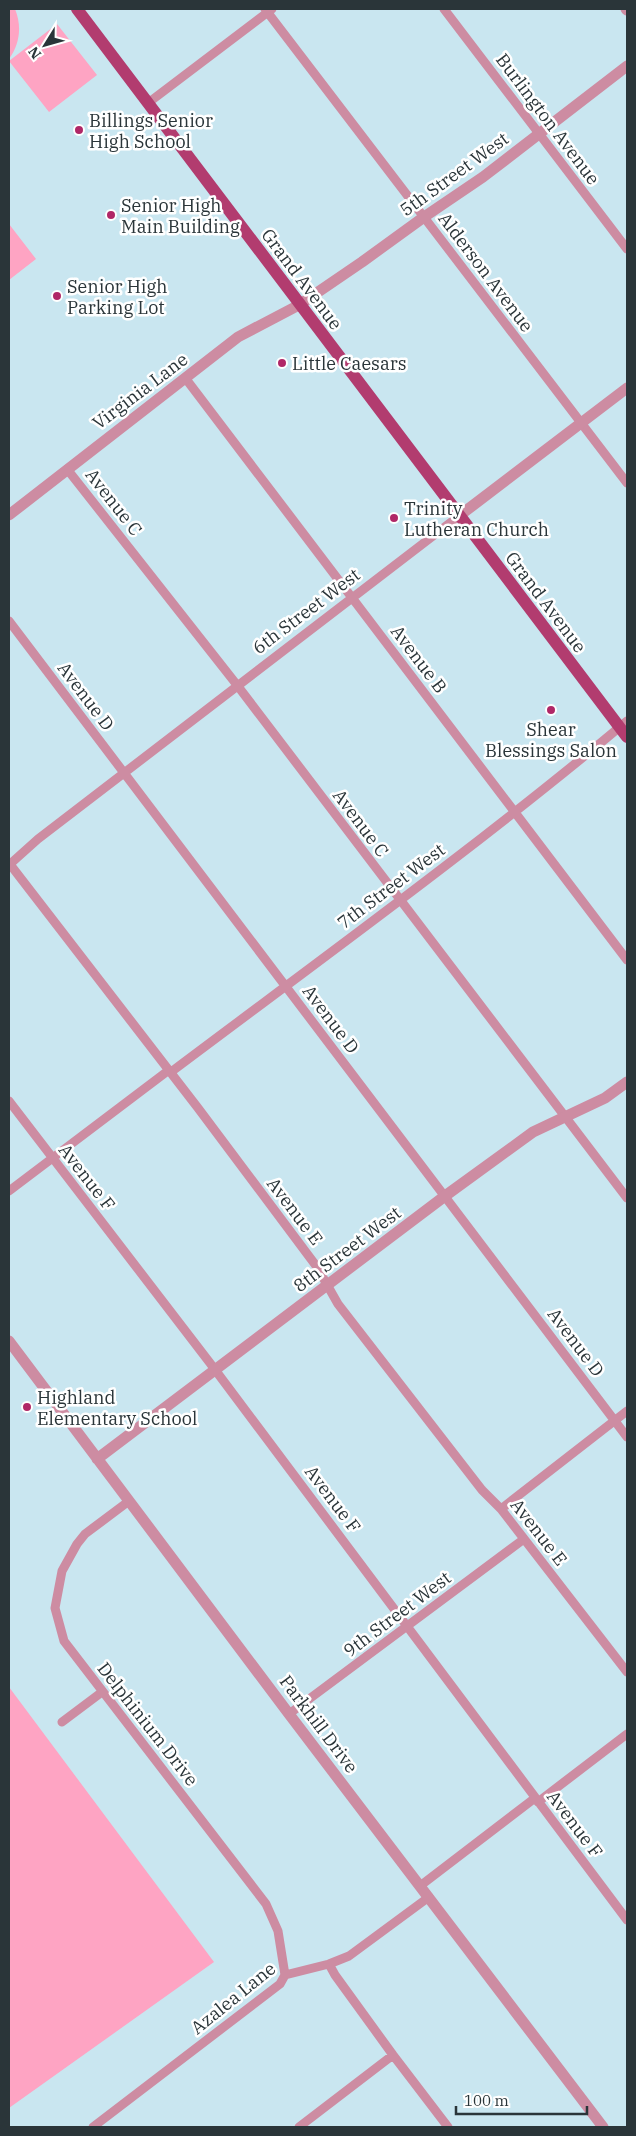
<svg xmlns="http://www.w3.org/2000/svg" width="636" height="2136" font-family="'IBM Plex Serif',serif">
  <rect width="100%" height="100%" fill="#c9e6f0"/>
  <!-- green -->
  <path fill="#fea4c3" d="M 9,9 L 15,9 C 22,26 20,44 9,59 Z
    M 57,24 L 97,75 L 49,112 L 9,61 Z
    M 9,224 L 36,259 L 9,280 Z
    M 9,1687 L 214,1962 L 9,2108 Z"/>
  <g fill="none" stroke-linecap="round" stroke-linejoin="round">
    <!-- minor -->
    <path stroke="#cd8ca2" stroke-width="9" d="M 265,9 L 627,483
      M 444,9 L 627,249
      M 148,103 L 272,9
      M 186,379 L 627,960
      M 67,469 L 237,685 L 627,1198
      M 9,621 L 627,1437
      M 9,863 L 198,1108 L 317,1267 L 338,1304 L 482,1490 L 501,1509 L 627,1672
      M 9,865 L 38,839 L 459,516
      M 171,1072 C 324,957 480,844 627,721
      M 9,1101 L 210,1363 L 627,1920
      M 9,1191 L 169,1070
      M 129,1501 L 85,1534 L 77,1544 L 62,1571 L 55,1608 L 64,1641 L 266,1904 L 278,1931 L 285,1975
      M 501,1509 L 627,1411
      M 289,1714 L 524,1539
      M 62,1722 L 102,1692
      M 538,1802 L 627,1734
      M 420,1886 L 535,1798
      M 329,1964 L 335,1975 L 393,2055 L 448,2127
      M 93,2127 L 280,1984 L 285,1975 L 329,1964 L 349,1956 L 429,1897
      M 299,2127 L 393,2055"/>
    <!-- tertiary -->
    <path stroke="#cd8ca2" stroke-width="11" d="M 626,9 L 627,10
      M 9,515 L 238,337 L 299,305 L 362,262 L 424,217 L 483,177 L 627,66
      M 459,516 L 627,388
      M 9,1341 L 289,1714 L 603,2127
      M 97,1459 L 445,1196 L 533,1132 L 605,1098 L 627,1082"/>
    <!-- primary -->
    <path stroke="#b23c6f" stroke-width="12" d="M 77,9 L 627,737"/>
  </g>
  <!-- markers -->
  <g fill="#b02767" stroke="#fff" stroke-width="2">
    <circle cx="79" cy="130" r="5"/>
    <circle cx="111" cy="215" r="5"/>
    <circle cx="57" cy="296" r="5"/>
    <circle cx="282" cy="363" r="5"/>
    <circle cx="394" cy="518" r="5"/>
    <circle cx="551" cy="710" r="5"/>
    <circle cx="27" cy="1407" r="5"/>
  </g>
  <g text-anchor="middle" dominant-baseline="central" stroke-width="5" stroke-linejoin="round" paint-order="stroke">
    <!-- street labels -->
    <g font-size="18" fill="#2a3539" stroke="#fff">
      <text transform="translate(548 119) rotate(53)">Burlington Avenue</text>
      <text transform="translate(454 174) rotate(-36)">5th Street West</text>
      <text transform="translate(486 272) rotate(53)">Alderson Avenue</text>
      <text transform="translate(302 279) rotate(53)">Grand Avenue</text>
      <text transform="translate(140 391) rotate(-37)">Virginia Lane</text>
      <text transform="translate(114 502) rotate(52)">Avenue C</text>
      <text transform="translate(546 602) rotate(53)">Grand Avenue</text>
      <text transform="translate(306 611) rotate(-37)">6th Street West</text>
      <text transform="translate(419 659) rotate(53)">Avenue B</text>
      <text transform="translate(86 696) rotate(53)">Avenue D</text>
      <text transform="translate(361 823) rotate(53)">Avenue C</text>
      <text transform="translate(391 886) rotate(-37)">7th Street West</text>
      <text transform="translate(331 1019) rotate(53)">Avenue D</text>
      <text transform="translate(87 1177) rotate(52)">Avenue F</text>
      <text transform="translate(295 1211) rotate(53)">Avenue E</text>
      <text transform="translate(347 1249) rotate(-37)">8th Street West</text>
      <text transform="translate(576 1342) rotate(53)">Avenue D</text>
      <text transform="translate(333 1499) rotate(53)">Avenue F</text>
      <text transform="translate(539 1532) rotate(52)">Avenue E</text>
      <text transform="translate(397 1614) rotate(-37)">9th Street West</text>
      <text transform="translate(148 1724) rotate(52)">Delphinium Drive</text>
      <text transform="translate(319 1724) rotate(53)">Parkhill Drive</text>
      <text transform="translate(575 1824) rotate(53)">Avenue F</text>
      <text transform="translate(233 1998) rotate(-39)">Azalea Lane</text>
    </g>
    <!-- poi labels -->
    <g font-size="18" fill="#2a3539" stroke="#fff" text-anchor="start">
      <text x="89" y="120">Billings Senior<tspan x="89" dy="21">High School</tspan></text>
      <text x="121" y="205">Senior High<tspan x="121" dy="21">Main Building</tspan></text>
      <text x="67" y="286">Senior High<tspan x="67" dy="21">Parking Lot</tspan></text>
      <text x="292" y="363">Little Caesars</text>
      <text x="404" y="508">Trinity<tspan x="404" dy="21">Lutheran Church</tspan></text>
      <text x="551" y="729" text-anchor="middle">Shear<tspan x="551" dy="21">Blessings Salon</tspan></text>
      <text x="37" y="1397">Highland<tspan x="37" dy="21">Elementary School</tspan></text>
    </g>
  </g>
  <!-- border -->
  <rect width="636" height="2136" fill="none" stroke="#2a3539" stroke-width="20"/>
  <!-- north arrow -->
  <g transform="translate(45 45) rotate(233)" stroke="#ffffff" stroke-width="4" paint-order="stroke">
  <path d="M0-4L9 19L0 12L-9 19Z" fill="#2a3539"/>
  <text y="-8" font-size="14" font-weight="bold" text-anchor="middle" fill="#2a3539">N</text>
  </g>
  <!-- scale -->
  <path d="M456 2106v8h131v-8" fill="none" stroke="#2a3539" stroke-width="2.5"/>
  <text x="464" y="2106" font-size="15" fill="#2a3539" stroke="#ffffff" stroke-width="4" paint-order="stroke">100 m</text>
</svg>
